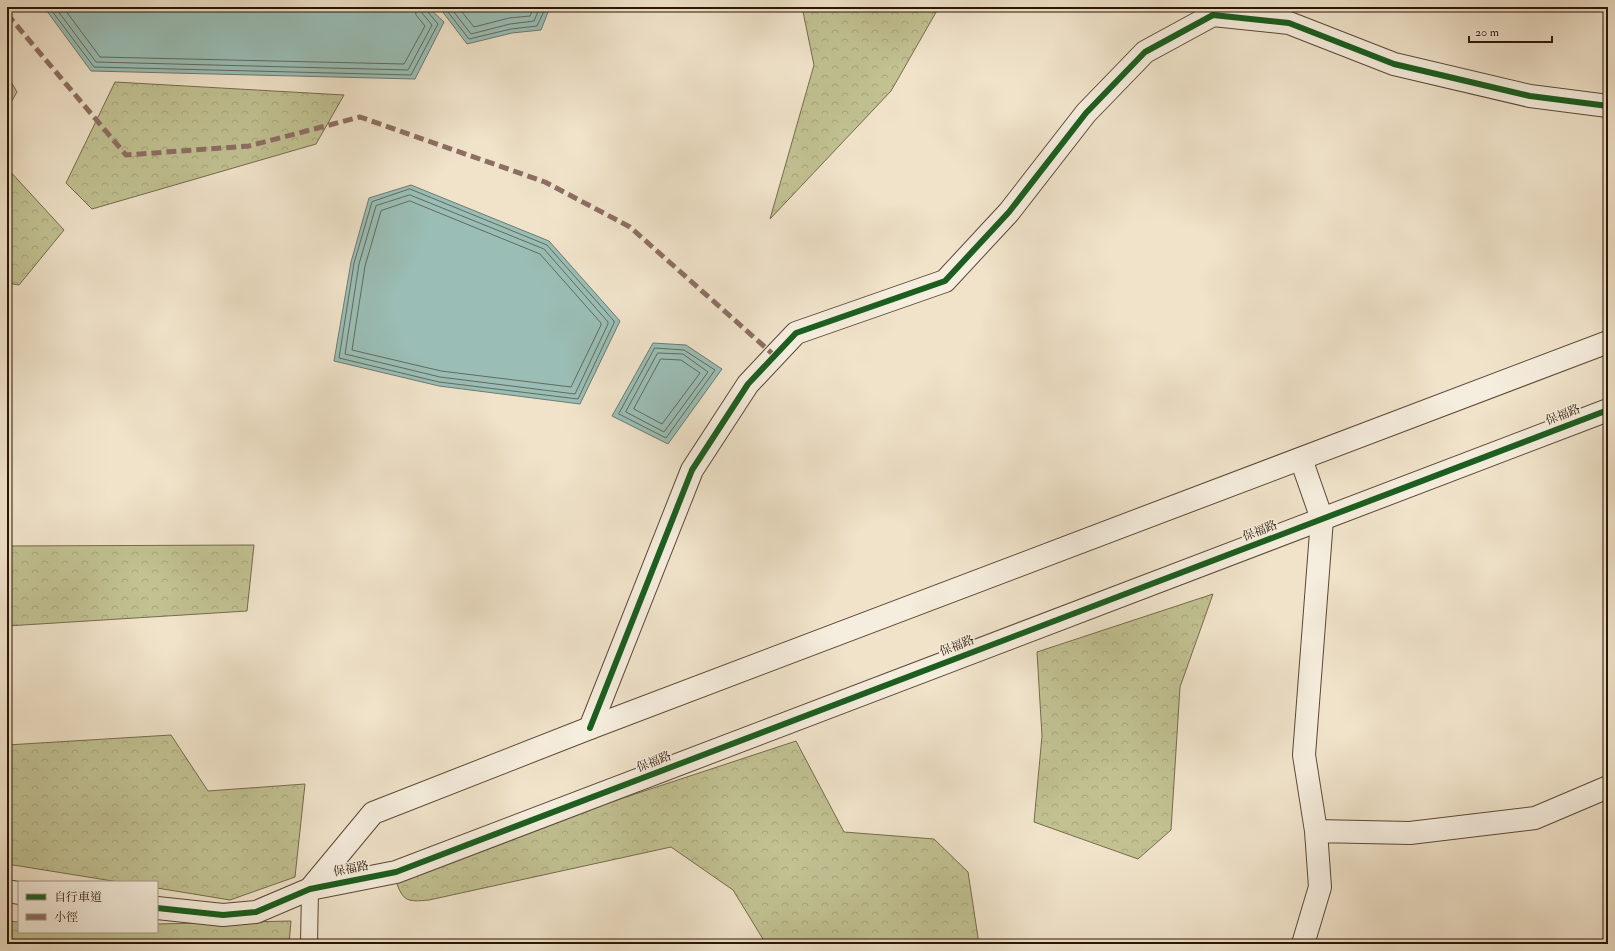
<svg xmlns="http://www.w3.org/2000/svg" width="1615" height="951" font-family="'IM FELL Double Pica','Noto Serif TC',serif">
  <defs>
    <pattern id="forest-crowns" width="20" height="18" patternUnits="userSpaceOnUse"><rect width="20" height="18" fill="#c1c192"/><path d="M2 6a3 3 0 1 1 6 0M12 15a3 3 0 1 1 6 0" fill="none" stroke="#a6a57c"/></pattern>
  </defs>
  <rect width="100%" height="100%" fill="#f0e3ca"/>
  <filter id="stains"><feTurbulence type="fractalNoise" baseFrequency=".005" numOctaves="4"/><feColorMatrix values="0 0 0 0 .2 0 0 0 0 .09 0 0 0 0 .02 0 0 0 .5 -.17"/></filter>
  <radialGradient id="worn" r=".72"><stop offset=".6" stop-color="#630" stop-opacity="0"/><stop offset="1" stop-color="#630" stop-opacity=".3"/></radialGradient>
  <!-- forest -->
  <path fill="url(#forest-crowns)" stroke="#766b4b" d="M 802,7 L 939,7 L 891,91 L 770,219 L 814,65 Z
    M 7,75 L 17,92 L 7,109 Z
    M 115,82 L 344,95 L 316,144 L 92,209 L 66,183 Z
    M 7,168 L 64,230 L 19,285 L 7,283 Z
    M 254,545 L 247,611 L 7,626 L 7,546 Z
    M 1213,594 L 1180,687 L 1171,830 L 1138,859 L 1034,822 L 1042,736 L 1037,652 Z
    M 171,735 L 208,791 L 305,784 L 295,877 L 230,900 L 157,888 L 157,882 L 119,882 L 7,864 L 7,745 Z
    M 796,741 L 844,832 L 934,839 L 968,872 L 979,944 L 766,944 L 733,890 L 671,847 L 429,900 C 408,902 403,902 396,881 L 420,865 Z
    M 7,921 L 19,922 L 19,932 L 157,932 L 157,924 L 291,921 L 289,944 L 7,944 Z"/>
  <!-- water -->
  <path fill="#9abeb6" stroke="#6d7a6f" d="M 44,7 L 428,7 L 444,22 L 415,79 L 91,71 Z
    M 439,7 L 550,7 L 541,30 L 512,33 L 467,44 Z
    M 411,185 L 549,241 L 620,321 L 580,404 L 439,386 L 334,361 L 351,262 L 369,198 Z
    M 653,343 L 686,345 L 722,369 L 668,444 L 612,416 Z"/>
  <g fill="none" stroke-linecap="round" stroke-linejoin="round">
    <!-- shore -->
    <path stroke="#626a5d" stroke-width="1" d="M 49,7 L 94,67 L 411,75 L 438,24 L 427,11 L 426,7
      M 55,7 L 96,62 L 408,70 L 432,25 L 422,13 L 421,7
      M 63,7 L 100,57 L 404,64 L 425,26 L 416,15 L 415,7
      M 444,7 L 469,39 L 511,29 L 537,26 L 546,7
      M 450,7 L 471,34 L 510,24 L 534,21 L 540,7
      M 458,7 L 474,27 L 509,18 L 530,16 L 534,7
      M 410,189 L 547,245 L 614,321 L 614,323 L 578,399 L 439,382 L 339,358 L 354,263 L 372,202 Z
      M 410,195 L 544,249 L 608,322 L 608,324 L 575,394 L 440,377 L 345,354 L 359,264 L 376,206 Z
      M 410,201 L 540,254 L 601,323 L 601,325 L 571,387 L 441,371 L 352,350 L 365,266 L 381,211 Z
      M 655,348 L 684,350 L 715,370 L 666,438 L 619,414 Z
      M 658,353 L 683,354 L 708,372 L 664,432 L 626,412 Z
      M 661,359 L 681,360 L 700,373 L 662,424 L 634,409 Z"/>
    <!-- service casing -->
    <g stroke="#5c4836" stroke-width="18">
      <path id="service" d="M 309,944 L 310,889"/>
    </g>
    <!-- minor casing -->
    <g stroke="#5c4836" stroke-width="24">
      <path id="minor" d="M 1301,459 L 1322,519 L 1304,755 L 1316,831 L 1320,887 L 1303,944
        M 590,728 L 692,470 L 748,384 L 796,333 L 945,281 L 1009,212 L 1086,113 L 1145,52 L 1213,15 L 1289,23 L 1394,64 L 1530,96 L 1608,106
        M 1316,831 L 1410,833 L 1535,818 L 1608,787"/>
    </g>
    <!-- tertiary casing -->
    <g stroke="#5c4836" stroke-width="24">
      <path id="tertiary" d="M 310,889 L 373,813 L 590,728 L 1608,342
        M 7,891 L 19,893
        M 157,908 L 223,915 L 256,912 L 310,889 L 396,872 L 1608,410"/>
    </g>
    <!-- service -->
    <use href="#service" stroke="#f5eddd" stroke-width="16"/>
    <!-- minor -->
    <use href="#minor" stroke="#f5eddd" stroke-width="22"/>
    <!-- tertiary -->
    <use href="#tertiary" stroke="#f5eddd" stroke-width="22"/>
    <!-- quiet -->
    <path stroke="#8d6e63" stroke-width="5" stroke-dasharray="10 5" stroke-linecap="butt" d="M 7,14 L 126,155 L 249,146 L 360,117 L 545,182 L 630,227 L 775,356"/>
    <!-- cycleway casing -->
    <g stroke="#f5eddd" stroke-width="8">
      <path id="cycleway" d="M 590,728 L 692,470 L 748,384 L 796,333 L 945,281 L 1009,212 L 1086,113 L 1145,52 L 1213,15 L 1289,23 L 1394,64 L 1530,96 L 1608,106
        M 157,908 L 223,915 L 256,912 L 310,889 L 396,872 L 1608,410"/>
    </g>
    <!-- cycleway -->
    <use href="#cycleway" stroke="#1b5e20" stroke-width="6"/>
  </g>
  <g text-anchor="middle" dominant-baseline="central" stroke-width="3" stroke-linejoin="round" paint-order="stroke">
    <!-- street labels -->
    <g font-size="12" fill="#2a1504" stroke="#f5eddd">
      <text transform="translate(1563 415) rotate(-21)">保福路</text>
      <text transform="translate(1260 531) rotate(-21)">保福路</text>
      <text transform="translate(957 646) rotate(-21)">保福路</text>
      <text transform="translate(654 762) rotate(-21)">保福路</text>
      <text transform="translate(351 869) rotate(-11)">保福路</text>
    </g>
  </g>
  <!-- margin -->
  <rect width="1615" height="951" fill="none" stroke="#f0e3ca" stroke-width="24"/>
  <rect x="8" y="8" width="1599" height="935" fill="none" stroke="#2a1504" stroke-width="2"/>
  <rect x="12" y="12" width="1591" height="927" fill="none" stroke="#2a1504"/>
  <!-- legend -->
  <rect x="18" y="881" width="140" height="52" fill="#f5eddd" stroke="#a49786"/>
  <rect x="26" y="894" width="20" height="6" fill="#1b5e20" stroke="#a49786"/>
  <text x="54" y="901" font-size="12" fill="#2a1504">自行車道</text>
  <rect x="26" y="914" width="20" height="6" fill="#8d6e63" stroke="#a49786"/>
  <text x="54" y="921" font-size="12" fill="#2a1504">小徑</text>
  <!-- scale -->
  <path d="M1469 36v6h83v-6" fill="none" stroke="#2a1504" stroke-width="2"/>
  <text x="1475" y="36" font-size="12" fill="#2a1504" stroke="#f5eddd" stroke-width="3" paint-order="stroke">20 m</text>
  <rect width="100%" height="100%" filter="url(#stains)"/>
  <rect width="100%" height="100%" fill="url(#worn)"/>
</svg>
